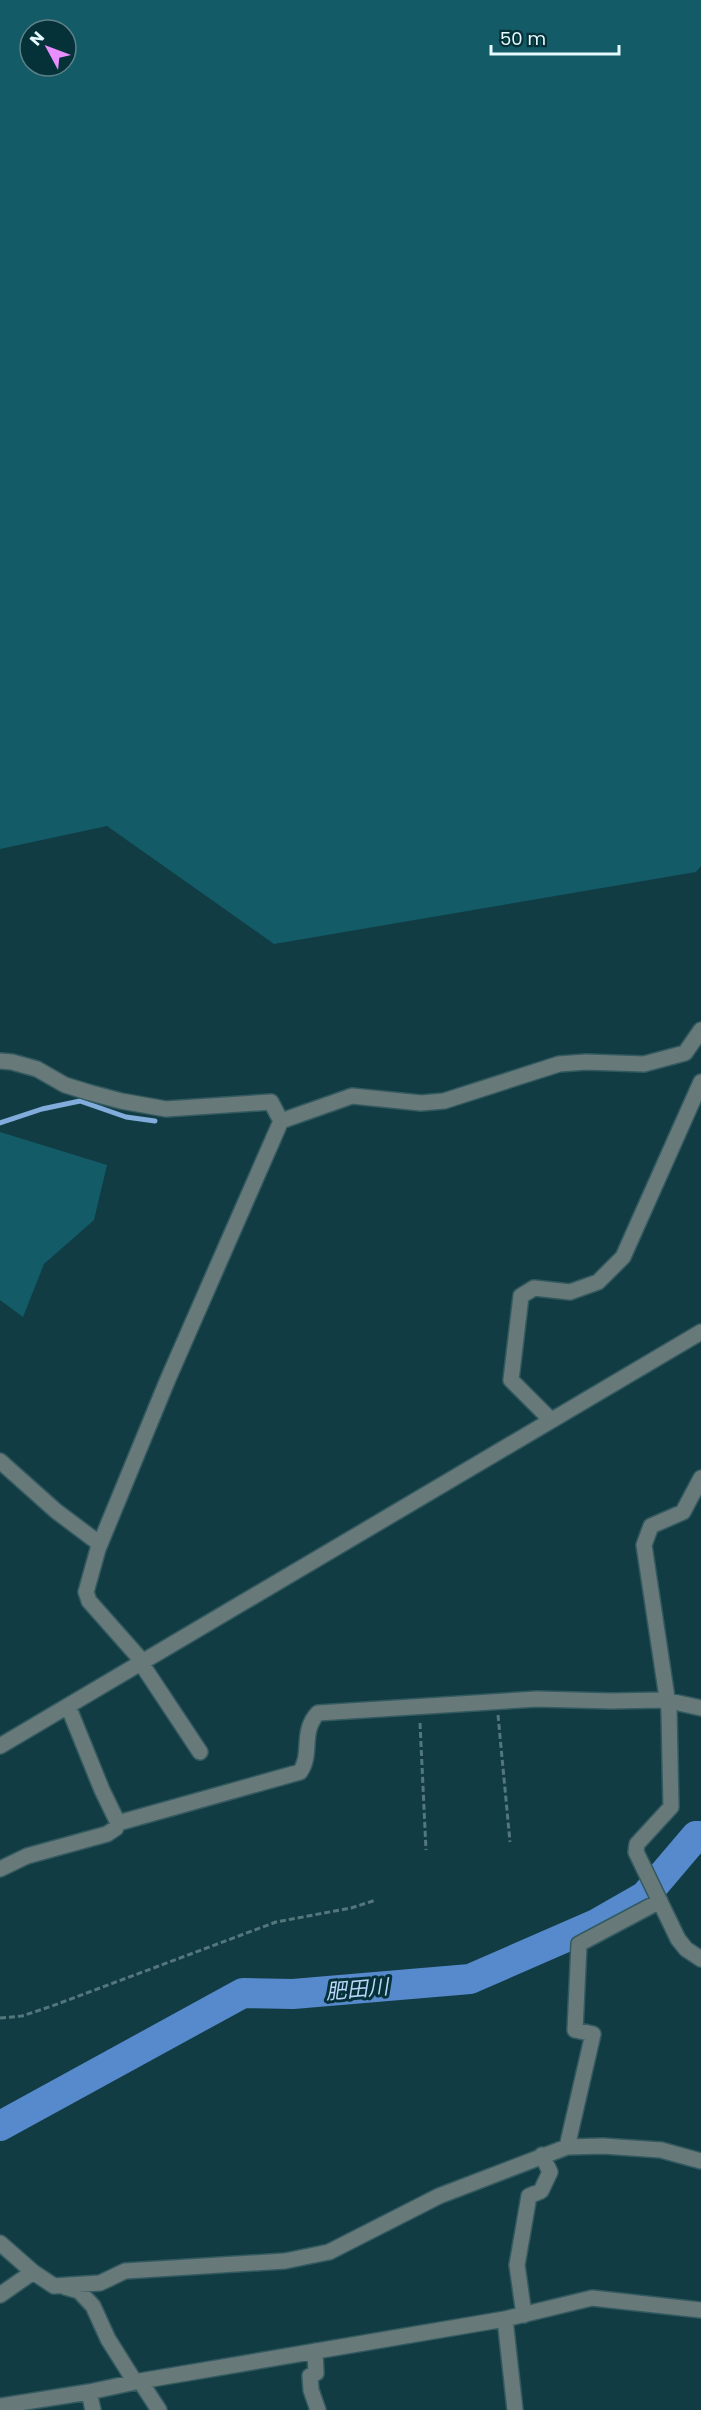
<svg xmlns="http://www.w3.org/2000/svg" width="701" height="2410" font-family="Poppins,'Noto Sans JP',sans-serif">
  <rect width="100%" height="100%" fill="#123c43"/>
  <!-- green -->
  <path fill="#125b67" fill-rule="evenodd" d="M 0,0 L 701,0 L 701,866 L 696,872 L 274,944 L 107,826 L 0,849 ZM 30,30 L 66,30 L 66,66 L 30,66 Z
    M 0,1132 L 107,1165 L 94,1220 L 44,1264 L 23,1317 L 0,1300 Z"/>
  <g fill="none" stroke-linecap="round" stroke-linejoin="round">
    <!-- stream -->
    <path stroke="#81acdb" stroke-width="5" d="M 0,1123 L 42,1109 L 80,1101 L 126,1117 L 155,1121"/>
    <!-- river -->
    <path stroke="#568acc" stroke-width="30" d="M 0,2126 L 243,1993 L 293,1994 L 470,1979 L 596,1924 L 645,1896 L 696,1836 L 701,1836"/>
    <!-- minor casing -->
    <g stroke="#345a61" stroke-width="18">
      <path id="minor" d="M 0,1061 L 12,1062 L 37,1069 L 65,1085 L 91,1093 L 121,1101 L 166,1109 L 271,1102 L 281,1121
        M 551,1420 L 511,1380 L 521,1296 L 534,1288 L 570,1292 L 598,1282 L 623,1257 L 701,1082
        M 0,1461 L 56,1511 L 100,1544 L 98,1549
        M 701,1478 L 683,1512 L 651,1526 L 644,1545 L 669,1711 L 671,1807 L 637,1844 L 636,1852 L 678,1939 L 686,1949 L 701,1959
        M 143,1662 L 89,1601 L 86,1592 L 98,1549 L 168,1379 L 281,1121 L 352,1096 L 421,1103 L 444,1101 L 559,1064 L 586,1062 L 644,1064 L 685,1053 L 701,1030
        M 141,1663 L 200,1752
        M 68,1706 L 102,1790 L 118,1823 L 300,1772 C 313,1753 300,1732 318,1713 L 537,1699 L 611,1701 L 665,1700 L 701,1708
        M 0,1746 L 701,1332
        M 0,1869 L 27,1856 L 107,1834 L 116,1828 L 118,1823
        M 567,2147 L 593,2034 L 575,2030 L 579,1944 L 660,1901
        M 0,2243 L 33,2272
        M 65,2287 L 79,2291 L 93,2306 L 108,2339 L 135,2382
        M 0,2295 L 33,2272 L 54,2286 L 100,2283 L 125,2271 L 285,2261 L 329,2252 L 439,2196 L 567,2147 L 603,2146 L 661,2150 L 701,2161
        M 524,2315 L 517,2265 L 529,2196 L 541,2191 L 550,2172 L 542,2155
        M 505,2319 L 515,2410
        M 315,2351 L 316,2373 L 310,2376 L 311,2390 L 318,2410
        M 140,2381 L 159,2410
        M 89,2392 L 93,2410
        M 0,2406 L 89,2392 L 140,2381 L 505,2319 L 592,2298 L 701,2310"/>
    </g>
    <!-- path -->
    <path stroke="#54777d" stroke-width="3" stroke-dasharray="6 3" stroke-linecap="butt" d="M 498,1715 L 510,1842
      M 420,1723 L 426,1850
      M 0,2018 L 22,2016 L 52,2006 L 276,1922 L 351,1908 L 376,1900"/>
    <!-- minor -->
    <use href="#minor" stroke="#677978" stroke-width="15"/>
  </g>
  <g text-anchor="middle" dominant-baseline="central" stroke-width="6" stroke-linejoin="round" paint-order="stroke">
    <!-- water labels -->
    <g font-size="21" font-style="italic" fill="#b9d5f8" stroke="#053139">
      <text transform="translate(357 1989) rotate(-5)">肥田川</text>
    </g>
  </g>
  <!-- north arrow -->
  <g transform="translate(48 48) rotate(311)"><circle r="28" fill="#053139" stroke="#5e8188" stroke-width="1.5"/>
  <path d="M0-4.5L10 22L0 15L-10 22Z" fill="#e98efe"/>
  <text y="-9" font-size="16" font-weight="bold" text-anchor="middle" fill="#e4fafe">N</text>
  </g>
  <!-- scale -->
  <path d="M491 45v9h128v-9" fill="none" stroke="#e4fafe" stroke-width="3"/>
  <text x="500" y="45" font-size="18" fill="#e4fafe" stroke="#053139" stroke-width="4.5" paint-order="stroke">50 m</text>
</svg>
